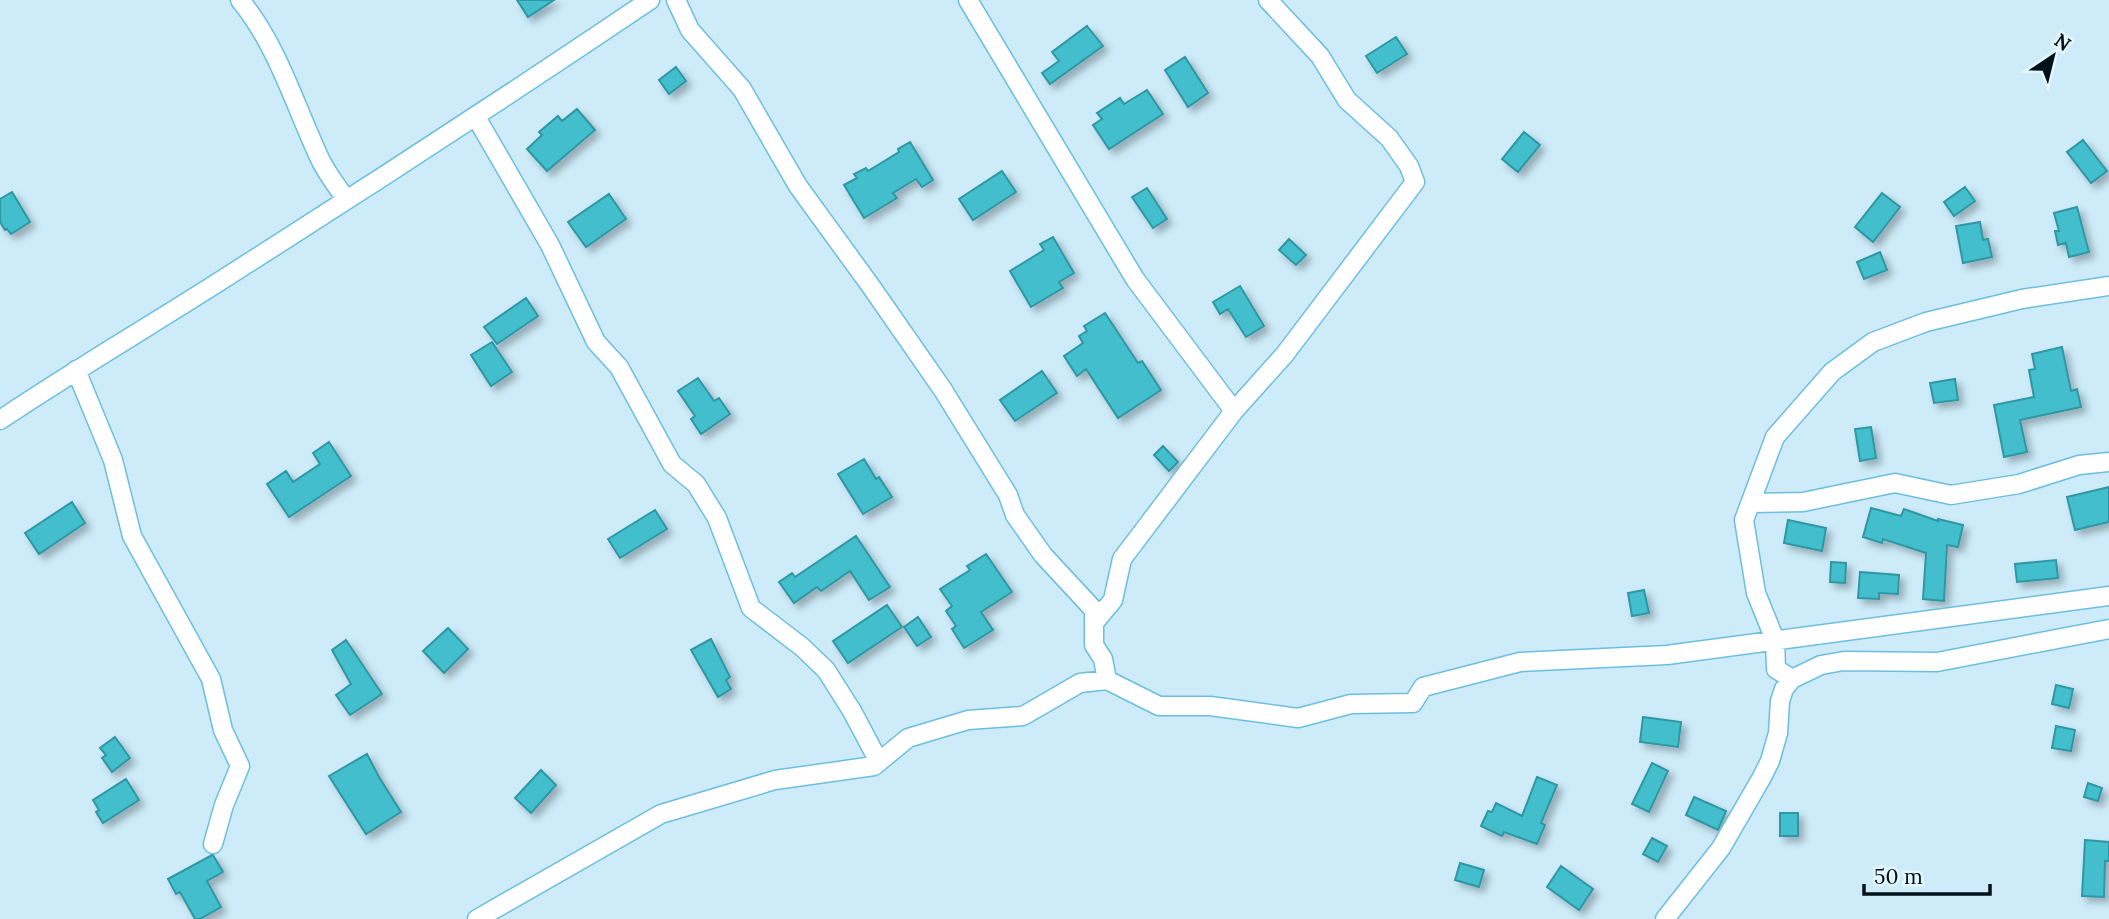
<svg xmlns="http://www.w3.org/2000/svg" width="2109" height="919" font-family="Lora,serif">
  <defs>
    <filter id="shadow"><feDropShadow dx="5" dy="5" stdDeviation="3.5" flood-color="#0004"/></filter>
  </defs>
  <rect width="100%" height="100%" fill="#cdebf9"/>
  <!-- building -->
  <path fill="#42becd" stroke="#2f97a3" stroke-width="2" filter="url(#shadow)" d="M 517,0 L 554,0 L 528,17 Z
    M 1087,26 L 1103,46 L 1050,84 L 1042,73 L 1059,61 L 1052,52 Z
    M 1396,37 L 1407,54 L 1377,73 L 1366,56 Z
    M 1185,57 L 1208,93 L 1188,107 L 1165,70 Z
    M 676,67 L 686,81 L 669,94 L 659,80 Z
    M 1147,90 L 1163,114 L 1109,149 L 1093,125 L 1102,119 L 1097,113 L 1120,98 L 1124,104 Z
    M 577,109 L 595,130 L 547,171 L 527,149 L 542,135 L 539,132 L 558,116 L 562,121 Z
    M 1524,132 L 1540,145 L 1518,172 L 1502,159 Z
    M 2083,140 L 2107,171 L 2091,183 L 2067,152 Z
    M 910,142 L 933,180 L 922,187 L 916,179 L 893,193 L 897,198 L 864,218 L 844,185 L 857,178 L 854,174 L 866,168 L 868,171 L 899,152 L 898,149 Z
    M 1002,171 L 1016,192 L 973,220 L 959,199 Z
    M 1965,187 L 1975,201 L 1954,216 L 1944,202 Z
    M 1147,188 L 1167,219 L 1153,228 L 1132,197 Z
    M 12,192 L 30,222 L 11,234 L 7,229 L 5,230 L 0,222 L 0,199 Z
    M 1882,193 L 1900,207 L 1873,242 L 1855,227 Z
    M 609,194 L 626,219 L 586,247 L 568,222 Z
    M 2077,207 L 2089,252 L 2069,257 L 2066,243 L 2058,245 L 2055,231 L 2059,231 L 2054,213 Z
    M 1980,222 L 1983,240 L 1988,239 L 1992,257 L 1963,263 L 1956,226 Z
    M 1053,237 L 1074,273 L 1059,282 L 1063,288 L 1031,307 L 1010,271 L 1044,250 L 1040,244 Z
    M 1289,239 L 1306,255 L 1296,265 L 1279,250 Z
    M 1880,252 L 1887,270 L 1864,279 L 1857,262 Z
    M 1240,286 L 1264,326 L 1246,337 L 1228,309 L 1220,314 L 1213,302 Z
    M 526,298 L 538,316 L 497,344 L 484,327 Z
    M 1105,313 L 1138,363 L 1142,361 L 1161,390 L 1118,418 L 1086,369 L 1077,376 L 1064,356 L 1083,343 L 1079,336 L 1087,331 L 1084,326 Z
    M 492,342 L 512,372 L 491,386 L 471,355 Z
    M 2062,347 L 2071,391 L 2077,389 L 2081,407 L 2020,420 L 2027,452 L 2004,457 L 1994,405 L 2034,397 L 2029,370 L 2035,369 L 2032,354 Z
    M 1042,371 L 1057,393 L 1015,421 L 1000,400 Z
    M 698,378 L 714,401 L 719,398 L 730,414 L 701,434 L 691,419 L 695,416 L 678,391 Z
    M 1955,379 L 1958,400 L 1934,403 L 1930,383 Z
    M 1871,427 L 1876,458 L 1860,461 L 1855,429 Z
    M 329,442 L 351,476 L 289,517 L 267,484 L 286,471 L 293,482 L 320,464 L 313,453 Z
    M 1163,446 L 1178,462 L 1169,471 L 1154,455 Z
    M 864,459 L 876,479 L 879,477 L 892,497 L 863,514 L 838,474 Z
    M 2109,487 L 2109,522 L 2075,530 L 2067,497 Z
    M 72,502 L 85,523 L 39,554 L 25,533 Z
    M 1871,508 L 1901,516 L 1904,509 L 1938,521 L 1938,519 L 1963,525 L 1958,547 L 1947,545 L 1944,601 L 1923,599 L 1926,553 L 1883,539 L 1882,543 L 1863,537 Z
    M 655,510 L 667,529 L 620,558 L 608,539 Z
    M 1788,520 L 1826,528 L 1822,551 L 1784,543 Z
    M 856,536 L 890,587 L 869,600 L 850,571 L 821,591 L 817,587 L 794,603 L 779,582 L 792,573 L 795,577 Z
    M 986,554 L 1012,592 L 981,612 L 993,630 L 964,648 L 952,629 L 956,626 L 946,611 L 952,606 L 940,589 L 970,570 L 967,566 Z
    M 2056,560 L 2058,578 L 2017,582 L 2015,564 Z
    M 1831,562 L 1846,563 L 1845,583 L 1830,582 Z
    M 1860,572 L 1899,575 L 1898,594 L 1879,593 L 1879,599 L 1858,598 Z
    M 1644,590 L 1649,613 L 1632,616 L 1628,593 Z
    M 887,605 L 902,627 L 848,663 L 833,641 Z
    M 918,617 L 931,637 L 917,646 L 904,627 Z
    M 448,628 L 468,649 L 444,673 L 423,651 Z
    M 711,639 L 730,677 L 726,680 L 731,689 L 718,697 L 691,650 Z
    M 346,640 L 382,694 L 350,715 L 336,695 L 351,684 L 332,650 Z
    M 2056,685 L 2073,689 L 2069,708 L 2052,704 Z
    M 1643,717 L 1681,722 L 1678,747 L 1640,742 Z
    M 2056,726 L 2075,730 L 2071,751 L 2052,748 Z
    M 115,737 L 130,758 L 112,772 L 102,758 L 106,755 L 100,748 Z
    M 367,754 L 379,777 L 401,812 L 366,834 L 329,776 Z
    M 1652,763 L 1668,771 L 1649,812 L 1632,804 Z
    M 541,770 L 556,785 L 531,813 L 515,798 Z
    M 1537,777 L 1557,785 L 1541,823 L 1545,825 L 1537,844 L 1504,832 L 1502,836 L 1481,826 L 1488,811 L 1492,812 L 1496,803 L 1522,816 Z
    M 126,779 L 139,800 L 103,823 L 96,812 L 99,810 L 93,800 Z
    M 2088,783 L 2102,788 L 2098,801 L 2084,797 Z
    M 1694,797 L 1726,811 L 1718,830 L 1686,815 Z
    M 1780,813 L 1798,813 L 1798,836 L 1780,836 Z
    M 1652,838 L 1667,846 L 1658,862 L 1643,854 Z
    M 2085,840 L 2109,842 L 2109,861 L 2105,861 L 2104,897 L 2082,896 Z
    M 212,855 L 213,855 L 223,872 L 207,881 L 221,907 L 200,919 L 195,919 L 180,892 L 176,894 L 168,879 Z
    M 1460,863 L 1484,870 L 1479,887 L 1455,880 Z
    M 1561,866 L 1593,889 L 1579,910 L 1547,887 Z"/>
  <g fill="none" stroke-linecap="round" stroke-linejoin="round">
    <!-- minor casing -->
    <g stroke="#6cbee0" stroke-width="21">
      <path id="minor" d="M 240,0 C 278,46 295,106 320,159 C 327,174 338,187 346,200
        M 676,0 L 690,30 L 742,89 L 798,186 L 870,285 L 943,390 L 1008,495 L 1015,515 L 1043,555 L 1094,610 L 1094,645 L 1103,659 L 1107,680
        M 968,0 L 1135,279 L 1234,411 L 1122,559 L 1113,600 L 1094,623
        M 476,117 L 550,245 L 596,342 L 619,367 L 672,464 L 696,484 L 717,518 L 751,608 L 802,647 L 826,670 L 852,711 L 879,762
        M 76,370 L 113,460 L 132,536 L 211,679 L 223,730 L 240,766 L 224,805 L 213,844
        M 1234,411 L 1285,354 L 1415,182 L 1409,166 L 1389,138 L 1347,100 L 1320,56 L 1268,0
        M 0,420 C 79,367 162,319 242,267 C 379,180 515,91 650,0
        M 1751,503 L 1803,502 L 1895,483 L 1951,495 L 2019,484 L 2079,465 L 2109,462
        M 1792,679 L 1776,669 L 1775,640 L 1756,593 L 1744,520 L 1775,437 L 1832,372 L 1873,342 L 1926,322 L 2022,299 L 2109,286
        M 477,919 L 661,814 L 775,780 L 874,766 L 908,738 L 968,720 L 1023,716 L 1080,683 L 1107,680 L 1159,706 L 1210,706 L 1298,718 L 1351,704 L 1413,703 L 1423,687 L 1520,662 L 1667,655 L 2109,596
        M 1665,919 L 1721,848 L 1762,777 L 1770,761 L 1778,733 L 1780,701 L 1784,689 L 1792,679 L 1821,665 L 1844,661 L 1937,662 L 2109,629"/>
    </g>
    <!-- minor -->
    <use href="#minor" stroke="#fff" stroke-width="18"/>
  </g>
  <!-- north arrow -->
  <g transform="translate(2053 56) rotate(35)" stroke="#e6f6fd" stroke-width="5" paint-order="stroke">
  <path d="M0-5L12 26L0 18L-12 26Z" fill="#00111b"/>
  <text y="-10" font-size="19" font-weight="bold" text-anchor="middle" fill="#00111b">N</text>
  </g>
  <!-- scale -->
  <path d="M1864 884v10h126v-10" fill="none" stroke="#00111b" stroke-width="3.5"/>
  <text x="1874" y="884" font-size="21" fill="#00111b" stroke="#e6f6fd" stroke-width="5" paint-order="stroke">50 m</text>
</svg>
